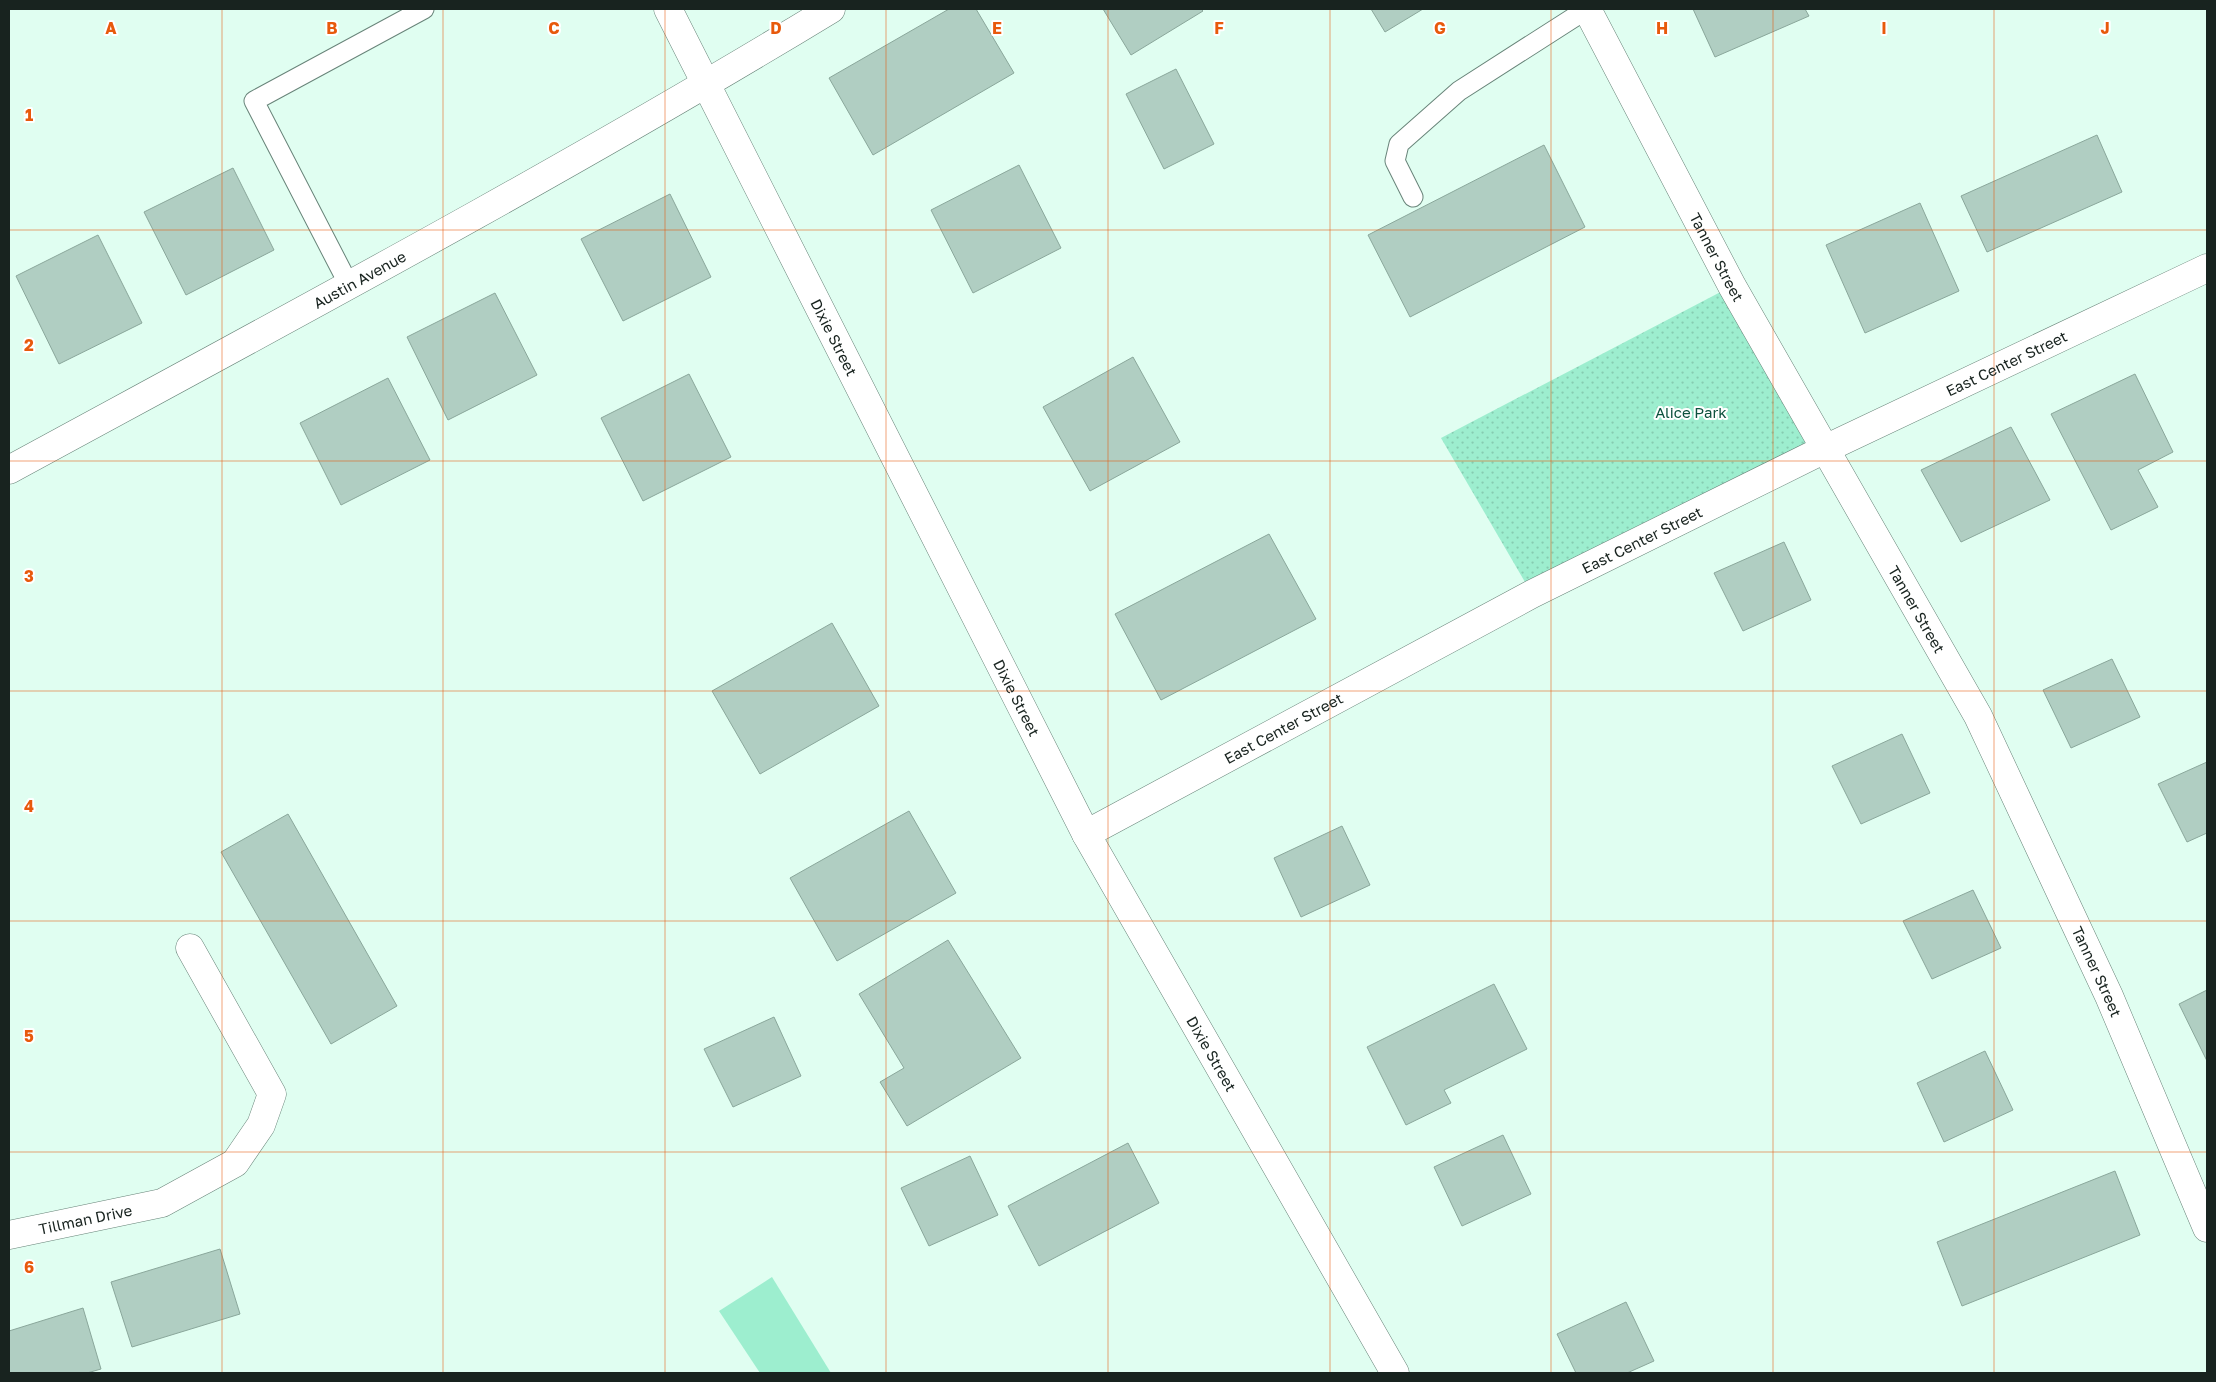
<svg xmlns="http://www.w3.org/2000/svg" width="2216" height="1382" font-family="'Golos Text',sans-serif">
  <defs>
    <pattern id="park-dots" width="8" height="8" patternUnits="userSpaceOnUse" patternTransform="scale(1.25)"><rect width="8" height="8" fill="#9deecf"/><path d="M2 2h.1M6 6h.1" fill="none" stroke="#86ccb1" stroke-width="1.8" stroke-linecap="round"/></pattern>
  </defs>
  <rect width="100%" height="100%" fill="#e0fef1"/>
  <!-- park -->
  <path fill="url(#park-dots)" d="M 1732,286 L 1825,449 L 1532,594 L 1441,438 Z"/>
  <!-- garden -->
  <path fill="#9deecf" d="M 772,1277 L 831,1373 L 760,1373 L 719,1311 Z"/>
  <!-- building -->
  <path fill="#b0cec2" stroke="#8aa79b" d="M 949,9 L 976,9 L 1014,73 L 873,155 L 829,78 Z
    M 1103,9 L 1201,9 L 1203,11 L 1131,55 Z
    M 1371,9 L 1423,9 L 1385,32 Z
    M 1693,9 L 1805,9 L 1809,16 L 1715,57 Z
    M 1176,69 L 1214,144 L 1164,169 L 1126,94 Z
    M 2097,135 L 2122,192 L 1987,252 L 1961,196 Z
    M 1544,145 L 1585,227 L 1410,317 L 1368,235 Z
    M 1019,165 L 1061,248 L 973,293 L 931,210 Z
    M 233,168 L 274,250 L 186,295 L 144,212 Z
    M 670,194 L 711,277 L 623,321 L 581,239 Z
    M 1920,203 L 1959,291 L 1865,333 L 1826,245 Z
    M 98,235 L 142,323 L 59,364 L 16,276 Z
    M 495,293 L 537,375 L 448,420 L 407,337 Z
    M 1133,357 L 1180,442 L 1090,491 L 1043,407 Z
    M 689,374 L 731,457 L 643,501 L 601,418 Z
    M 2135,374 L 2173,452 L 2138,470 L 2158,507 L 2111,530 L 2051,414 Z
    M 388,378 L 430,460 L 341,505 L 300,423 Z
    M 2011,427 L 2050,500 L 1961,542 L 1921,470 Z
    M 1269,534 L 1316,619 L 1161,700 L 1115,614 Z
    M 1784,542 L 1811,600 L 1743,631 L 1714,573 Z
    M 832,623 L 879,706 L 760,774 L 712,691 Z
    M 2112,659 L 2140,717 L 2071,748 L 2043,690 Z
    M 1902,734 L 1930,793 L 1861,824 L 1832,766 Z
    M 2207,762 L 2207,833 L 2187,842 L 2158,784 Z
    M 909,811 L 956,893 L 837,961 L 790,878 Z
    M 288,814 L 397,1006 L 331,1044 L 221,852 Z
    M 1342,826 L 1370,885 L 1301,917 L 1274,858 Z
    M 1973,890 L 2001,948 L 1932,979 L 1903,921 Z
    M 948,940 L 1021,1058 L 907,1126 L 880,1082 L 904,1068 L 859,994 Z
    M 1494,984 L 1527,1049 L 1444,1090 L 1451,1103 L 1406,1125 L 1367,1047 Z
    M 2207,990 L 2207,1061 L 2179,1004 Z
    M 774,1017 L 801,1076 L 733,1107 L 704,1049 Z
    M 1985,1051 L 2013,1110 L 1944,1142 L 1917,1083 Z
    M 1503,1135 L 1531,1194 L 1462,1226 L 1434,1167 Z
    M 1128,1143 L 1159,1203 L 1039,1266 L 1008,1206 Z
    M 970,1156 L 998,1215 L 929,1246 L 901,1188 Z
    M 2115,1171 L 2140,1235 L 1962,1306 L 1937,1242 Z
    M 220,1249 L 240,1314 L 132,1347 L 111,1282 Z
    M 1626,1302 L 1654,1361 L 1627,1373 L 1576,1373 L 1557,1334 Z
    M 83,1308 L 101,1369 L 87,1373 L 9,1373 L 9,1331 Z"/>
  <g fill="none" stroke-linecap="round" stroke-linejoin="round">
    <!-- lane casing -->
    <g stroke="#688479" stroke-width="21">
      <path id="lane" d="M 1413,197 L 1395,161 L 1399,144 L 1459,91 L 1587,9
        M 349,285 L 254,101 L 424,9"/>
    </g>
    <!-- street casing -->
    <g stroke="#688479" stroke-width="29">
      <g id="street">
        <path id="s1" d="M 1587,9 L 1732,286 L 1978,716 L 2109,996 L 2207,1228"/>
        <path id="s2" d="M 1086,834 L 1532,594 L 1825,449 L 2207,268"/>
        <path id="s3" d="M 9,1235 L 162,1203 L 235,1163 L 261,1125 L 272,1094 L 190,948"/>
      </g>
    </g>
    <!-- secondary casing -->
    <g stroke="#688479" stroke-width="29">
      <g id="secondary">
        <path id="s4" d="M 668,9 L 1086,834 L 1395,1373"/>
        <path id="s5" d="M 9,470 C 285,320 563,172 831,9"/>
      </g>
    </g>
    <!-- lane -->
    <use href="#lane" stroke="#fff" stroke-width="19"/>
    <!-- street -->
    <use href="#street" stroke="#fff" stroke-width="28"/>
    <!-- secondary -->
    <use href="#secondary" stroke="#fff" stroke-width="28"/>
  </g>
  <!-- grid -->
  <path fill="none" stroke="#e8590c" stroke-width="1" stroke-opacity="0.55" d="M 222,9 L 222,1373M 443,9 L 443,1373M 665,9 L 665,1373M 886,9 L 886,1373M 1108,9 L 1108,1373M 1330,9 L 1330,1373M 1551,9 L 1551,1373M 1773,9 L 1773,1373M 1994,9 L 1994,1373M 9,230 L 2207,230M 9,461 L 2207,461M 9,691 L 2207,691M 9,921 L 2207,921M 9,1152 L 2207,1152"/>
  <g text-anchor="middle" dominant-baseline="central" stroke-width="4" stroke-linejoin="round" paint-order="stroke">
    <!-- street labels -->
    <g font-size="15" fill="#18231f" stroke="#fff">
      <text stroke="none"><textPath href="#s1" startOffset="280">Tanner Street</textPath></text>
      <text stroke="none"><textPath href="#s5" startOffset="399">Austin Avenue</textPath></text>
      <text stroke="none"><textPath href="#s4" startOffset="368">Dixie Street</textPath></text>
      <text stroke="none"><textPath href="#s2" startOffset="1034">East Center Street</textPath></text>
      <text stroke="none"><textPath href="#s2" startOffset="629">East Center Street</textPath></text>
      <text stroke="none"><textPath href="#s1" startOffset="685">Tanner Street</textPath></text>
      <text stroke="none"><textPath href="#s4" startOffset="772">Dixie Street</textPath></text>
      <text stroke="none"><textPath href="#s2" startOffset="224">East Center Street</textPath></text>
      <text stroke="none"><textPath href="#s1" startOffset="1090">Tanner Street</textPath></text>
      <text stroke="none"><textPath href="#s4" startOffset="1178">Dixie Street</textPath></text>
      <text stroke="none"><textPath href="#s3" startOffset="78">Tillman Drive</textPath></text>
    </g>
    <!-- park labels -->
    <g font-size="15" fill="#0c513d" stroke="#fff">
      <text x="1691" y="412">Alice Park</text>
    </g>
  </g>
  <g font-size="16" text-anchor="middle" font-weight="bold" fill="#e8590c" stroke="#fff" stroke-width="4" stroke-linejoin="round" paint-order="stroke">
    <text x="111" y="34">A</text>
    <text x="332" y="34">B</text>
    <text x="554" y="34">C</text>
    <text x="776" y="34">D</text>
    <text x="997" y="34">E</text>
    <text x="1219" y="34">F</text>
    <text x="1440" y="34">G</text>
    <text x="1662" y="34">H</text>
    <text x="1884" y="34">I</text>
    <text x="2105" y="34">J</text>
    <text x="29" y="121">1</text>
    <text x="29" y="351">2</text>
    <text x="29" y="582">3</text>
    <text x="29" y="812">4</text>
    <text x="29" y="1042">5</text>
    <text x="29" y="1273">6</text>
  </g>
  <!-- border -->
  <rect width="2216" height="1382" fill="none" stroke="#18231f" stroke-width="20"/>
</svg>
